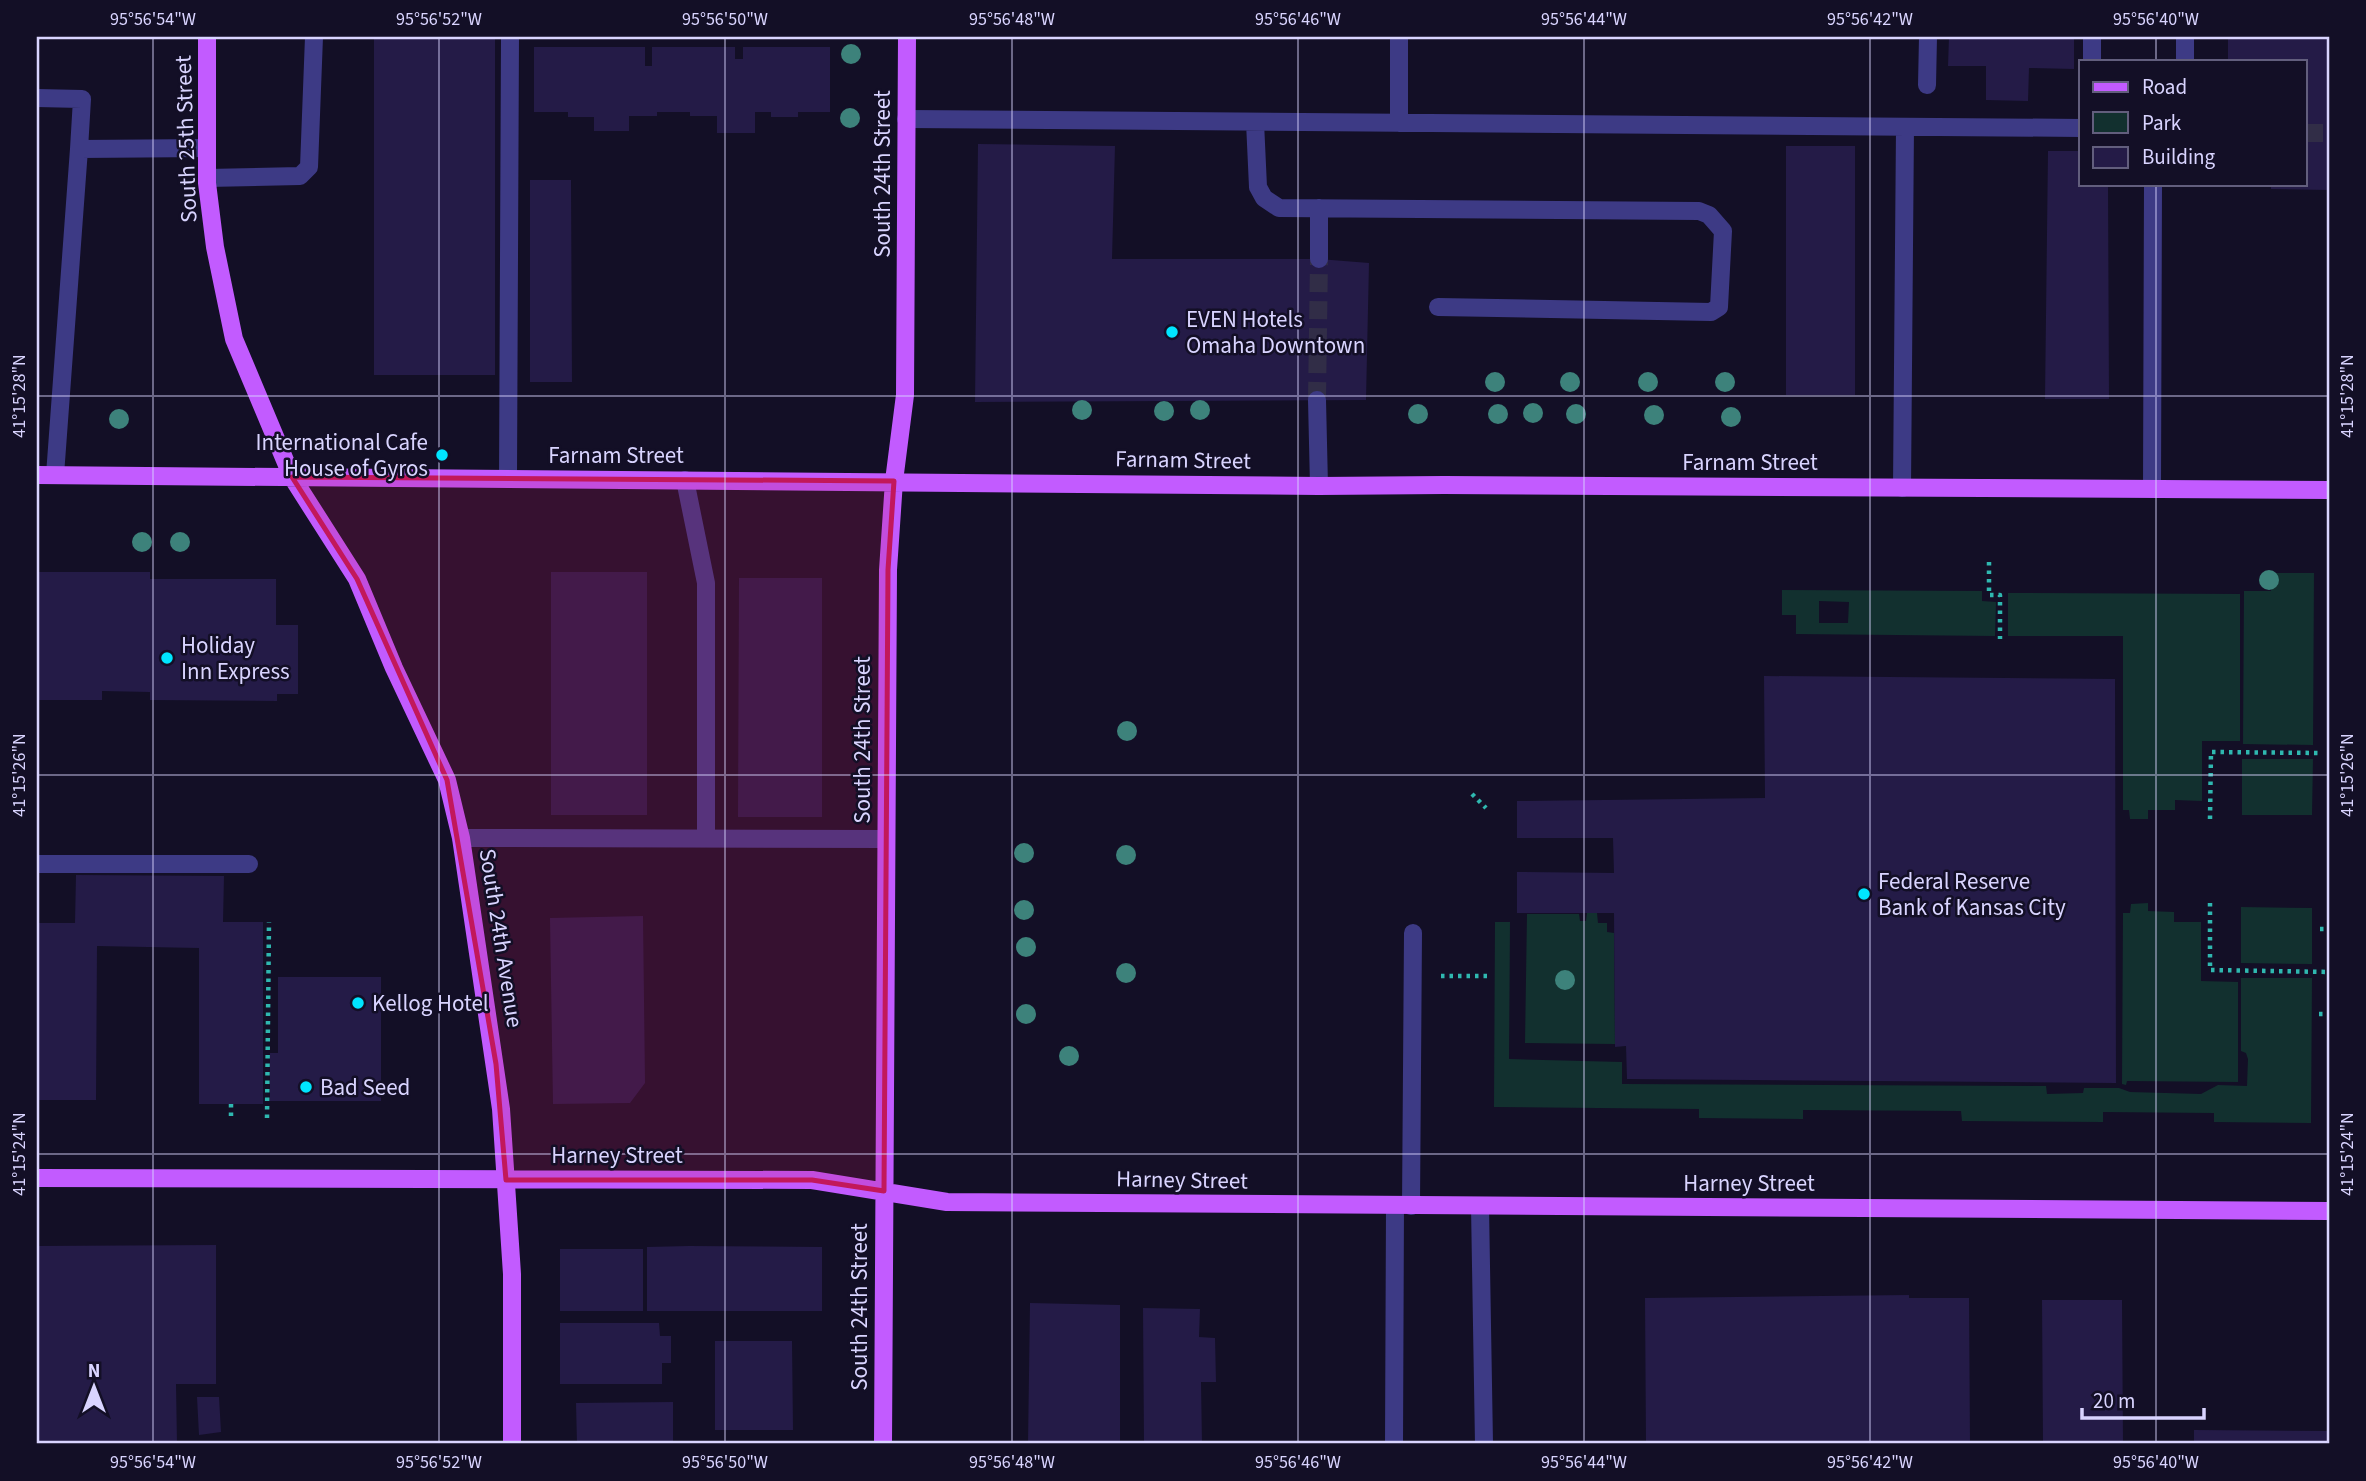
<svg xmlns="http://www.w3.org/2000/svg" width="2366" height="1481" font-family="'Source Sans 3',sans-serif">
  <rect width="100%" height="100%" fill="#130f26"/>
  <!-- green -->
  <path fill="#12302f" fill-rule="evenodd" d="M 2272,573 L 2314,573 L 2313,745 L 2243,744 L 2244,591 L 2271,591 Z
    M 1782,590 L 1982,591 L 1982,601 L 1996,602 L 1995,636 L 1796,634 L 1796,615 L 1782,615 ZM 1819,601 L 1849,602 L 1848,623 L 1819,623 Z
    M 2008,593 L 2240,594 L 2240,741 L 2202,741 L 2202,801 L 2175,800 L 2175,810 L 2148,810 L 2148,819 L 2130,819 L 2129,810 L 2123,810 L 2123,636 L 2008,636 Z
    M 2242,759 L 2313,759 L 2312,815 L 2242,815 Z
    M 2148,903 L 2148,911 L 2174,912 L 2174,922 L 2201,922 L 2201,981 L 2238,982 L 2238,1082 L 2127,1081 L 2126,1085 L 2122,1084 L 2123,913 L 2130,913 L 2131,904 Z
    M 2241,907 L 2312,908 L 2312,964 L 2241,963 Z
    M 1587,913 L 1597,913 L 1598,923 L 1607,923 L 1607,932 L 1614,933 L 1615,1044 L 1525,1043 L 1527,914 L 1579,914 L 1580,921 L 1586,921 Z
    M 1495,922 L 1510,922 L 1509,1059 L 1622,1062 L 1622,1084 L 2046,1086 L 2047,1094 L 2083,1093 L 2084,1088 L 2119,1088 L 2130,1092 L 2201,1094 L 2218,1085 L 2247,1086 L 2248,1059 L 2246,1053 L 2241,1051 L 2241,978 L 2312,978 L 2311,1123 L 2214,1122 L 2214,1113 L 2103,1112 L 2103,1122 L 1962,1121 L 1961,1111 L 1803,1110 L 1803,1119 L 1699,1118 L 1699,1109 L 1494,1107 Z"/>
  <!-- building -->
  <path fill="#241b47" d="M 374,37 L 495,37 L 495,375 L 374,375 Z
    M 1949,37 L 2074,37 L 2074,69 L 2029,68 L 2028,101 L 1986,100 L 1986,66 L 1948,66 Z
    M 2228,37 L 2329,37 L 2329,190 L 2271,189 L 2271,184 L 2305,184 L 2305,61 L 2228,61 Z
    M 534,47 L 645,47 L 645,66 L 652,66 L 652,47 L 735,47 L 735,59 L 743,59 L 743,47 L 830,47 L 830,112 L 798,112 L 798,117 L 771,117 L 771,112 L 755,112 L 755,133 L 717,133 L 717,116 L 690,116 L 690,112 L 657,112 L 657,116 L 629,116 L 629,131 L 594,131 L 594,117 L 568,117 L 568,112 L 534,112 Z
    M 978,144 L 1115,146 L 1112,259 L 1319,259 L 1369,263 L 1366,400 L 975,402 Z
    M 1786,146 L 1855,146 L 1855,395 L 1786,395 Z
    M 2048,151 L 2081,151 L 2081,184 L 2108,184 L 2109,399 L 2045,399 Z
    M 530,180 L 571,180 L 572,382 L 530,382 Z
    M 37,572 L 150,572 L 150,579 L 276,579 L 276,625 L 298,625 L 298,694 L 277,694 L 277,701 L 150,700 L 150,692 L 102,691 L 102,700 L 37,700 Z
    M 551,572 L 647,572 L 647,815 L 551,815 Z
    M 739,578 L 822,578 L 822,817 L 738,817 Z
    M 1764,676 L 2115,679 L 2116,1083 L 1627,1079 L 1626,1046 L 1615,1047 L 1614,913 L 1517,913 L 1517,872 L 1614,873 L 1613,838 L 1517,838 L 1517,801 L 1765,798 Z
    M 76,875 L 224,876 L 223,922 L 263,922 L 263,1104 L 199,1104 L 199,948 L 97,946 L 96,1100 L 37,1100 L 37,923 L 75,923 Z
    M 643,916 L 645,1083 L 630,1103 L 553,1104 L 550,918 Z
    M 278,977 L 381,977 L 381,1101 L 270,1101 L 270,1053 L 278,1053 Z
    M 216,1245 L 216,1384 L 176,1384 L 177,1444 L 37,1444 L 37,1246 Z
    M 689,1246 L 822,1247 L 822,1311 L 647,1311 L 647,1247 Z
    M 560,1249 L 643,1249 L 643,1311 L 560,1311 Z
    M 1909,1295 L 1909,1298 L 1969,1298 L 1970,1444 L 1646,1444 L 1645,1298 Z
    M 2042,1300 L 2122,1300 L 2123,1444 L 2043,1444 Z
    M 1030,1303 L 1120,1305 L 1120,1444 L 1028,1444 Z
    M 1143,1308 L 1200,1309 L 1199,1337 L 1215,1338 L 1216,1382 L 1201,1382 L 1202,1444 L 1144,1444 Z
    M 560,1323 L 659,1323 L 660,1336 L 671,1336 L 671,1363 L 662,1363 L 662,1384 L 560,1384 Z
    M 715,1341 L 792,1341 L 793,1430 L 715,1430 Z
    M 197,1397 L 219,1397 L 221,1432 L 199,1435 Z
    M 673,1402 L 673,1444 L 577,1444 L 576,1403 Z
    M 2194,1430 L 2329,1431 L 2329,1444 L 2194,1444 Z"/>
  <g fill="none" stroke-linecap="round" stroke-linejoin="round">
    <!-- minor-tunnel -->
    <path stroke="#312d47" stroke-width="18" stroke-dasharray="18 9" stroke-linecap="butt" d="M 2305,133 L 2329,133
      M 1317,400 L 1319,259"/>
    <!-- path -->
    <path stroke="#2fb8b0" stroke-width="4.5" stroke-dasharray="3.5 5" stroke-linecap="butt" d="M 1989,562 L 1989,595 L 2000,595 L 2000,639
      M 1472,794 L 1486,808
      M 2210,819 L 2211,752 L 2320,753
      M 2210,903 L 2210,970 L 2329,972
      M 2320,929 L 2329,929
      M 1441,976 L 1489,976
      M 2319,1014 L 2329,1014
      M 231,1104 L 231,1118
      M 267,1118 L 269,922"/>
    <!-- minor -->
    <path stroke="#3d3a85" stroke-width="18" d="M 2092,37 L 2092,61
      M 2185,37 L 2185,61
      M 1927,85 L 1928,37
      M 37,98 L 82,99 L 79,149
      M 906,119 L 2081,128
      M 1255,122 L 1258,187 L 1264,198 L 1279,208 L 1699,211 L 1709,215 L 1723,231 L 1719,307 L 1711,312 L 1438,307
      M 1399,123 L 1399,37
      M 207,178 L 300,176 L 309,167 L 314,37
      M 1319,208 L 1319,259
      M 1317,400 L 1319,486
      M 55,475 L 79,149 L 207,148
      M 508,479 L 510,37
      M 685,480 L 706,583 L 706,838
      M 1902,488 L 1905,127
      M 2152,489 L 2153,184
      M 461,838 L 886,839
      M 37,864 L 249,864
      M 1411,1206 L 1413,933
      M 1480,1206 L 1484,1444
      M 1394,1444 L 1395,1206"/>
    <!-- major -->
    <path stroke="#c25bff" stroke-width="18" d="M 207,37 L 207,183 L 215,247 L 234,339 L 292,477 L 357,579 L 394,668 L 447,780 L 461,838 L 501,1109 L 512,1274 L 512,1444
      M 37,475 L 1319,486 L 1444,485 L 2329,490
      M 37,1178 L 812,1180 L 947,1202 L 2329,1211
      M 883,1444 L 888,570 L 894,481 L 905,395 L 907,37"/>
  </g>
  <!-- trees -->
  <g fill="#3d827b">
    <circle cx="851" cy="54" r="10"/>
    <circle cx="850" cy="118" r="10"/>
    <circle cx="1495" cy="382" r="10"/>
    <circle cx="1570" cy="382" r="10"/>
    <circle cx="1648" cy="382" r="10"/>
    <circle cx="1725" cy="382" r="10"/>
    <circle cx="1082" cy="410" r="10"/>
    <circle cx="1200" cy="410" r="10"/>
    <circle cx="1164" cy="411" r="10"/>
    <circle cx="1533" cy="413" r="10"/>
    <circle cx="1418" cy="414" r="10"/>
    <circle cx="1498" cy="414" r="10"/>
    <circle cx="1576" cy="414" r="10"/>
    <circle cx="1654" cy="415" r="10"/>
    <circle cx="1731" cy="417" r="10"/>
    <circle cx="119" cy="419" r="10"/>
    <circle cx="142" cy="542" r="10"/>
    <circle cx="180" cy="542" r="10"/>
    <circle cx="2269" cy="580" r="10"/>
    <circle cx="1127" cy="731" r="10"/>
    <circle cx="1024" cy="853" r="10"/>
    <circle cx="1126" cy="855" r="10"/>
    <circle cx="1024" cy="910" r="10"/>
    <circle cx="1026" cy="947" r="10"/>
    <circle cx="1126" cy="973" r="10"/>
    <circle cx="1565" cy="980" r="10"/>
    <circle cx="1026" cy="1014" r="10"/>
    <circle cx="1069" cy="1056" r="10"/>
  </g>
  <!-- marked area -->
  <path fill="#c2185b" fill-opacity="0.2" stroke="#c2185b" stroke-width="5" stroke-linejoin="round" d="M 292,477 L 894,481 L 888,570 L 884,1191 L 812,1180 L 506,1180 L 496,1064 L 447,780 L 357,579 Z"/>
  <!-- ticks -->
  <path fill="none" stroke="#d9d4ff" stroke-width="2" stroke-opacity="0.45" d="M 153,37 L 153,1444M 439,37 L 439,1444M 725,37 L 725,1444M 1012,37 L 1012,1444M 1298,37 L 1298,1444M 1584,37 L 1584,1444M 1870,37 L 1870,1444M 2156,37 L 2156,61M 2156,184 L 2156,1444M 37,396 L 2329,396M 37,775 L 2329,775M 37,1154 L 2329,1154"/>
  <!-- markers -->
  <g fill="#00e5ff" stroke="#130f26" stroke-width="2.5">
    <circle cx="1172" cy="332" r="7"/>
    <circle cx="442" cy="455" r="7"/>
    <circle cx="167" cy="658" r="7"/>
    <circle cx="1864" cy="894" r="7"/>
    <circle cx="358" cy="1003" r="7"/>
    <circle cx="306" cy="1087" r="7"/>
  </g>
  <g text-anchor="middle" dominant-baseline="central" stroke-width="5" stroke-linejoin="round" paint-order="stroke">
    <!-- street labels -->
    <g font-size="23" fill="#d9d4ff" stroke="#130f26">
      <text transform="translate(186 139) rotate(-92)">South 25th Street</text>
      <text transform="translate(882 174) rotate(-90)">South 24th Street</text>
      <text x="616" y="455">Farnam Street</text>
      <text transform="translate(1183 460) rotate(1)">Farnam Street</text>
      <text x="1750" y="462">Farnam Street</text>
      <text transform="translate(862 740) rotate(-90)">South 24th Street</text>
      <text transform="translate(501 938) rotate(81)">South 24th Avenue</text>
      <text x="617" y="1155">Harney Street</text>
      <text transform="translate(1182 1180) rotate(1)">Harney Street</text>
      <text x="1749" y="1183">Harney Street</text>
      <text transform="translate(859 1307) rotate(-90)">South 24th Street</text>
    </g>
    <!-- poi labels -->
    <g font-size="23" fill="#d9d4ff" stroke="#130f26" text-anchor="start">
      <text x="1186" y="319">EVEN Hotels<tspan x="1186" dy="26">Omaha Downtown</tspan></text>
      <text x="428" y="442" text-anchor="end">International Cafe<tspan x="428" dy="26">House of Gyros</tspan></text>
      <text x="181" y="645">Holiday<tspan x="181" dy="26">Inn Express</tspan></text>
      <text x="1878" y="881">Federal Reserve<tspan x="1878" dy="26">Bank of Kansas City</tspan></text>
      <text x="372" y="1003">Kellog Hotel</text>
      <text x="320" y="1087">Bad Seed</text>
    </g>
  </g>
  <!-- border -->
  <rect width="2366" height="1481" fill="none" stroke="#130f26" stroke-width="77"/>
  <!-- legend -->
  <rect x="2079" y="60" width="228" height="126" fill="#130f26" stroke="#625e7d" stroke-width="2"/>
  <rect x="2093" y="82" width="35" height="10" fill="#c25bff" stroke="#625e7d" stroke-width="2"/>
  <text x="2142" y="94" font-size="21" fill="#d9d4ff">Road</text>
  <rect x="2093" y="112" width="35" height="21" fill="#12302f" stroke="#625e7d" stroke-width="2"/>
  <text x="2142" y="130" font-size="21" fill="#d9d4ff">Park</text>
  <rect x="2093" y="147" width="35" height="21" fill="#241b47" stroke="#625e7d" stroke-width="2"/>
  <text x="2142" y="164" font-size="21" fill="#d9d4ff">Building</text>
  <!-- north arrow -->
  <g transform="translate(94 1387)" stroke="#130f26" stroke-width="5" paint-order="stroke">
  <path d="M0-5L12 26L0 18L-12 26Z" fill="#d9d4ff"/>
  <text y="-10" font-size="19" font-weight="bold" text-anchor="middle" fill="#d9d4ff">N</text>
  </g>
  <!-- scale -->
  <path d="M2082 1408v10h122v-10" fill="none" stroke="#d9d4ff" stroke-width="3.5"/>
  <text x="2093" y="1408" font-size="21" fill="#d9d4ff" stroke="#130f26" stroke-width="5" paint-order="stroke">20 m</text>
  <rect x="38" y="38" width="2290" height="1404" fill="none" stroke="#d9d4ff" stroke-width="2.5"/>
  <g font-size="18" text-anchor="middle" fill="#d9d4ff">
    <text x="153" y="25">95°56'54"W</text>
    <text x="439" y="25">95°56'52"W</text>
    <text x="725" y="25">95°56'50"W</text>
    <text x="1012" y="25">95°56'48"W</text>
    <text x="1298" y="25">95°56'46"W</text>
    <text x="1584" y="25">95°56'44"W</text>
    <text x="1870" y="25">95°56'42"W</text>
    <text x="2156" y="25">95°56'40"W</text>
    <text transform="translate(19 396) rotate(-90)" y="6">41°15'28"N</text>
    <text transform="translate(2347 396) rotate(-90)" y="6">41°15'28"N</text>
    <text transform="translate(19 775) rotate(-90)" y="6">41°15'26"N</text>
    <text transform="translate(2347 775) rotate(-90)" y="6">41°15'26"N</text>
    <text transform="translate(19 1154) rotate(-90)" y="6">41°15'24"N</text>
    <text transform="translate(2347 1154) rotate(-90)" y="6">41°15'24"N</text>
    <text x="153" y="1468">95°56'54"W</text>
    <text x="439" y="1468">95°56'52"W</text>
    <text x="725" y="1468">95°56'50"W</text>
    <text x="1012" y="1468">95°56'48"W</text>
    <text x="1298" y="1468">95°56'46"W</text>
    <text x="1584" y="1468">95°56'44"W</text>
    <text x="1870" y="1468">95°56'42"W</text>
    <text x="2156" y="1468">95°56'40"W</text>
  </g>
</svg>
